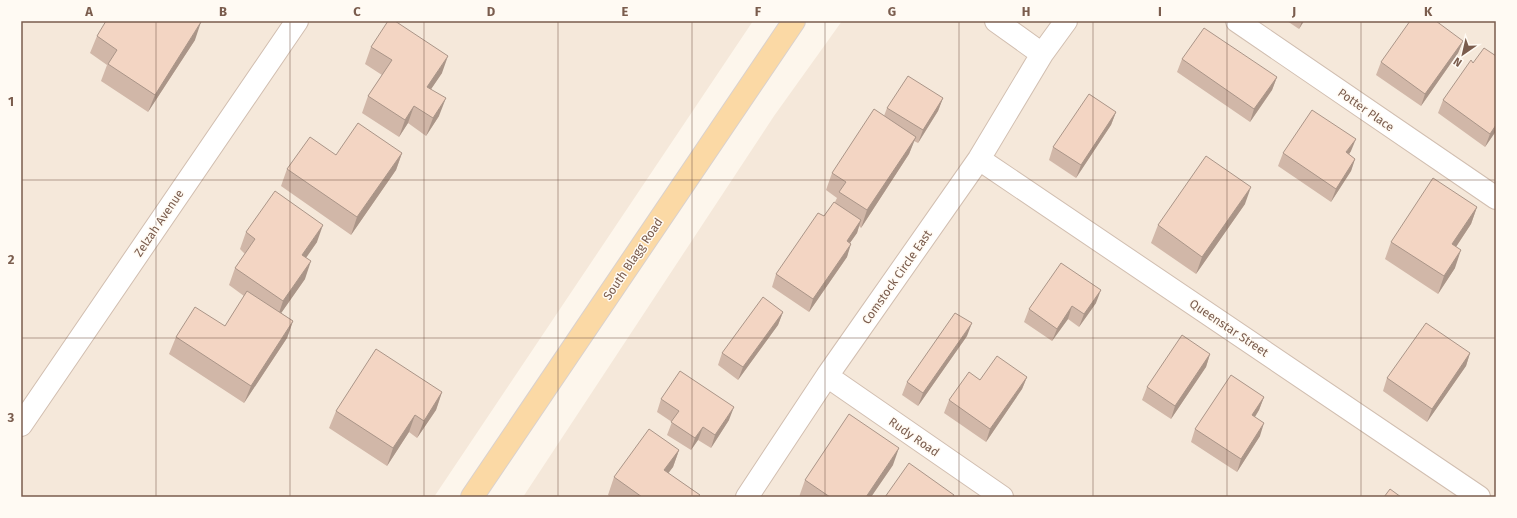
<svg xmlns="http://www.w3.org/2000/svg" width="1517" height="518" font-family="'Fira Sans',sans-serif">
  <rect width="100%" height="100%" fill="#fdf6ec"/>
  <!-- residential -->
  <path fill="#f5e8da" d="M 21,21 L 753,21 L 434,497 L 21,497 Z
    M 842,21 L 1496,21 L 1496,497 L 523,497 L 774,116 Z"/>
  <g fill="none" stroke-linecap="round" stroke-linejoin="round">
    <!-- minor casing -->
    <g stroke="#d1beb0" stroke-width="24">
      <path id="minor" d="M 996,21 L 1042,54
        M 1237,21 L 1496,198
        M 979,159 L 1479,497
        M 827,376 L 1002,497
        M 21,425 L 297,21
        M 747,497 L 827,376 L 979,159 L 1042,54 L 1066,21"/>
    </g>
    <!-- major casing -->
    <g stroke="#dad1cd" stroke-width="24">
      <path id="major" d="M 472,497 L 794,21"/>
    </g>
    <!-- minor -->
    <use href="#minor" stroke="#fff" stroke-width="22"/>
    <!-- major -->
    <use href="#major" stroke="#fbd9a5" stroke-width="22"/>
  </g>
  <!-- wall -->
  <path fill="#d1b7a8" d="M 1287,21 L 1304,21 L 1299,29 Z
    M 97,36 L 195,40 L 148,112 L 101,81 L 107,65 L 90,53 Z
    M 1463,41 L 1458,53 L 1421,106 L 1376,75 L 1381,62 Z
    M 371,47 L 442,73 L 431,89 L 439,116 L 426,136 L 408,123 L 399,137 L 362,113 L 368,96 L 382,75 L 365,64 Z
    M 1182,59 L 1277,77 L 1272,90 L 1250,122 L 1177,72 Z
    M 1473,63 L 1496,131 L 1485,147 L 1438,113 L 1443,100 Z
    M 943,98 L 938,111 L 918,143 L 914,141 L 909,154 L 861,228 L 859,226 L 857,233 L 850,243 L 847,257 L 809,312 L 772,287 L 776,274 L 835,202 L 837,198 L 826,190 L 832,173 L 884,116 L 887,108 Z
    M 1116,112 L 1111,125 L 1076,178 L 1049,160 L 1053,147 Z
    M 1351,151 L 1349,154 L 1355,159 L 1351,171 L 1331,202 L 1278,166 L 1283,153 Z
    M 402,153 L 396,170 L 351,235 L 281,186 L 287,169 L 336,155 Z
    M 1245,204 L 1196,274 L 1151,243 L 1158,225 Z
    M 1477,207 L 1471,224 L 1456,247 L 1455,268 L 1438,294 L 1385,259 L 1391,242 Z
    M 246,232 L 317,242 L 306,258 L 305,279 L 281,313 L 293,321 L 287,338 L 244,403 L 169,354 L 176,337 L 225,326 L 244,296 L 229,285 L 235,268 L 245,254 L 240,249 Z
    M 1096,303 L 1079,327 L 1068,319 L 1052,341 L 1024,322 L 1029,309 Z
    M 783,312 L 778,325 L 738,380 L 718,365 L 722,353 Z
    M 967,336 L 918,406 L 902,395 L 907,382 Z
    M 1470,353 L 1466,366 L 1427,422 L 1383,391 L 1387,378 Z
    M 1210,354 L 1206,367 L 1171,419 L 1142,400 L 1147,387 Z
    M 1027,377 L 1022,389 L 986,442 L 944,413 L 949,400 L 980,380 Z
    M 442,392 L 436,410 L 417,438 L 409,432 L 387,466 L 329,428 L 336,411 Z
    M 1264,397 L 1259,410 L 1255,417 L 1260,436 L 1237,472 L 1191,442 L 1195,429 Z
    M 661,399 L 729,420 L 711,448 L 698,440 L 691,450 L 667,435 L 672,422 L 657,412 Z
    M 679,450 L 673,467 L 668,473 L 700,495 L 699,497 L 611,497 L 608,495 L 614,477 Z
    M 893,465 L 871,497 L 799,497 L 805,480 Z"/>
  <!-- shaded-wall -->
  <path fill="#aa9588" d="M 1302,21 L 1304,21 L 1299,29 Z
    M 201,22 L 195,40 L 148,112 L 155,95 Z
    M 1463,41 L 1458,53 L 1421,106 L 1425,94 Z
    M 448,56 L 442,73 L 421,104 L 427,87 Z
    M 1277,77 L 1272,90 L 1250,122 L 1254,109 Z
    M 446,98 L 439,116 L 426,136 L 433,118 Z
    M 943,98 L 938,111 L 918,143 L 923,130 Z
    M 414,106 L 408,123 L 399,137 L 405,120 Z
    M 1116,112 L 1111,125 L 1076,178 L 1081,165 Z
    M 1496,125 L 1496,131 L 1485,147 L 1490,134 Z
    M 916,137 L 909,154 L 861,228 L 867,210 Z
    M 1356,139 L 1351,151 L 1342,165 L 1346,152 Z
    M 402,153 L 396,170 L 351,235 L 357,217 Z
    M 1355,159 L 1351,171 L 1331,202 L 1336,189 Z
    M 1251,187 L 1245,204 L 1196,274 L 1202,257 Z
    M 1477,207 L 1471,224 L 1446,262 L 1452,244 Z
    M 861,220 L 857,233 L 842,254 L 847,241 Z
    M 323,225 L 317,242 L 296,272 L 302,255 Z
    M 851,244 L 847,257 L 809,312 L 813,299 Z
    M 1461,250 L 1455,268 L 1438,294 L 1444,276 Z
    M 311,261 L 305,279 L 277,319 L 283,301 Z
    M 1101,290 L 1096,303 L 1079,327 L 1084,314 Z
    M 1072,306 L 1068,319 L 1052,341 L 1057,329 Z
    M 783,312 L 778,325 L 738,380 L 743,367 Z
    M 293,321 L 287,338 L 244,403 L 251,386 Z
    M 972,323 L 967,336 L 918,406 L 923,393 Z
    M 1470,353 L 1466,366 L 1427,422 L 1432,409 Z
    M 1210,354 L 1206,367 L 1171,419 L 1175,406 Z
    M 1027,377 L 1022,389 L 986,442 L 990,429 Z
    M 442,392 L 436,410 L 417,438 L 424,421 Z
    M 1264,397 L 1259,410 L 1248,428 L 1252,415 Z
    M 734,407 L 729,420 L 711,448 L 715,435 Z
    M 415,415 L 409,432 L 387,466 L 393,448 Z
    M 1264,423 L 1260,436 L 1237,472 L 1241,459 Z
    M 703,427 L 698,440 L 691,450 L 695,438 Z
    M 899,448 L 893,465 L 871,497 L 866,497 Z
    M 679,450 L 673,467 L 658,487 L 664,470 Z"/>
  <!-- building -->
  <path fill="#f3d5c3" stroke="#aa9588" d="M 106,21 L 199,21 L 201,22 L 155,95 L 108,64 L 117,50 L 97,36 Z
    M 388,21 L 395,21 L 448,56 L 427,87 L 446,98 L 433,118 L 414,106 L 405,120 L 368,96 L 392,60 L 371,47 Z
    M 1410,21 L 1436,21 L 1463,41 L 1425,94 L 1381,62 Z
    M 1204,28 L 1277,77 L 1254,109 L 1182,59 Z
    M 1484,48 L 1496,56 L 1496,125 L 1490,134 L 1443,100 L 1471,60 L 1473,63 Z
    M 908,76 L 943,98 L 923,130 L 887,108 Z
    M 1089,94 L 1116,112 L 1081,165 L 1053,147 Z
    M 874,109 L 916,137 L 867,210 L 839,192 L 846,182 L 832,173 Z
    M 1312,110 L 1356,139 L 1346,152 L 1355,159 L 1336,189 L 1283,153 Z
    M 358,123 L 402,153 L 357,217 L 287,169 L 310,137 L 336,155 Z
    M 1206,156 L 1251,187 L 1202,257 L 1158,225 Z
    M 1433,178 L 1477,207 L 1452,244 L 1461,250 L 1444,276 L 1391,242 Z
    M 275,191 L 323,225 L 302,255 L 311,261 L 283,301 L 235,268 L 255,239 L 246,232 Z
    M 834,202 L 861,220 L 847,241 L 851,244 L 813,299 L 776,274 L 818,213 L 824,216 Z
    M 1061,263 L 1101,290 L 1084,314 L 1072,306 L 1057,329 L 1029,309 Z
    M 247,291 L 293,321 L 251,386 L 176,337 L 195,307 L 225,326 Z
    M 763,297 L 783,312 L 743,367 L 722,353 Z
    M 955,313 L 972,323 L 923,393 L 907,382 Z
    M 1426,323 L 1470,353 L 1432,409 L 1387,378 Z
    M 1182,335 L 1210,354 L 1175,406 L 1147,387 Z
    M 376,349 L 442,392 L 424,421 L 415,415 L 393,448 L 336,411 Z
    M 997,356 L 1027,377 L 990,429 L 949,400 L 969,372 L 980,380 Z
    M 680,371 L 734,407 L 715,435 L 703,427 L 695,438 L 671,422 L 679,411 L 661,399 Z
    M 1231,375 L 1264,397 L 1252,415 L 1264,423 L 1241,459 L 1195,429 Z
    M 849,414 L 899,448 L 866,497 L 830,497 L 805,480 Z
    M 649,429 L 679,450 L 664,470 L 700,495 L 698,497 L 642,497 L 614,477 Z
    M 909,463 L 954,495 L 953,497 L 885,497 Z
    M 1390,489 L 1401,497 L 1384,497 Z"/>
  <!-- grid -->
  <path fill="none" stroke="#7a5c4d" stroke-width="1" stroke-opacity="0.55" d="M 156,21 L 156,497M 290,21 L 290,497M 424,21 L 424,497M 558,21 L 558,497M 692,21 L 692,497M 825,21 L 825,497M 959,21 L 959,497M 1093,21 L 1093,497M 1227,21 L 1227,497M 1361,21 L 1361,497M 21,180 L 1496,180M 21,338 L 1496,338"/>
  <g text-anchor="middle" dominant-baseline="central" stroke-width="3" stroke-linejoin="round" paint-order="stroke">
    <!-- street labels -->
    <g font-size="12" fill="#7a5c4d" stroke="#fffaf3">
      <text transform="translate(1366 110) rotate(35)">Potter Place</text>
      <text transform="translate(159 223) rotate(-56)">Zelzah Avenue</text>
      <text transform="translate(633 259) rotate(-56)">South Blagg Road</text>
      <text transform="translate(897 277) rotate(-55)">Comstock Circle East</text>
      <text transform="translate(1229 328) rotate(34)">Queenstar Street</text>
      <text transform="translate(914 437) rotate(35)">Rudy Road</text>
    </g>
  </g>
  <!-- border -->
  <rect width="1517" height="518" fill="none" stroke="#fffaf3" stroke-width="44"/>
  <!-- north arrow -->
  <g transform="translate(1463 54) rotate(214)" stroke="#fffaf3" stroke-width="3" paint-order="stroke">
  <path d="M0-3L7 15L0 10L-7 15Z" fill="#7a5c4d"/>
  <text y="-6" font-size="11" font-weight="bold" text-anchor="middle" fill="#7a5c4d">N</text>
  </g>
  <rect x="22" y="22" width="1473" height="474" fill="none" stroke="#7a5c4d" stroke-width="1.5"/>
  <g font-size="13" text-anchor="middle" font-weight="bold" fill="#7a5c4d">
    <text x="89" y="16">A</text>
    <text x="223" y="16">B</text>
    <text x="357" y="16">C</text>
    <text x="491" y="16">D</text>
    <text x="625" y="16">E</text>
    <text x="758" y="16">F</text>
    <text x="892" y="16">G</text>
    <text x="1026" y="16">H</text>
    <text x="1160" y="16">I</text>
    <text x="1294" y="16">J</text>
    <text x="1428" y="16">K</text>
    <text x="11" y="106">1</text>
    <text x="11" y="264">2</text>
    <text x="11" y="422">3</text>
  </g>
</svg>
